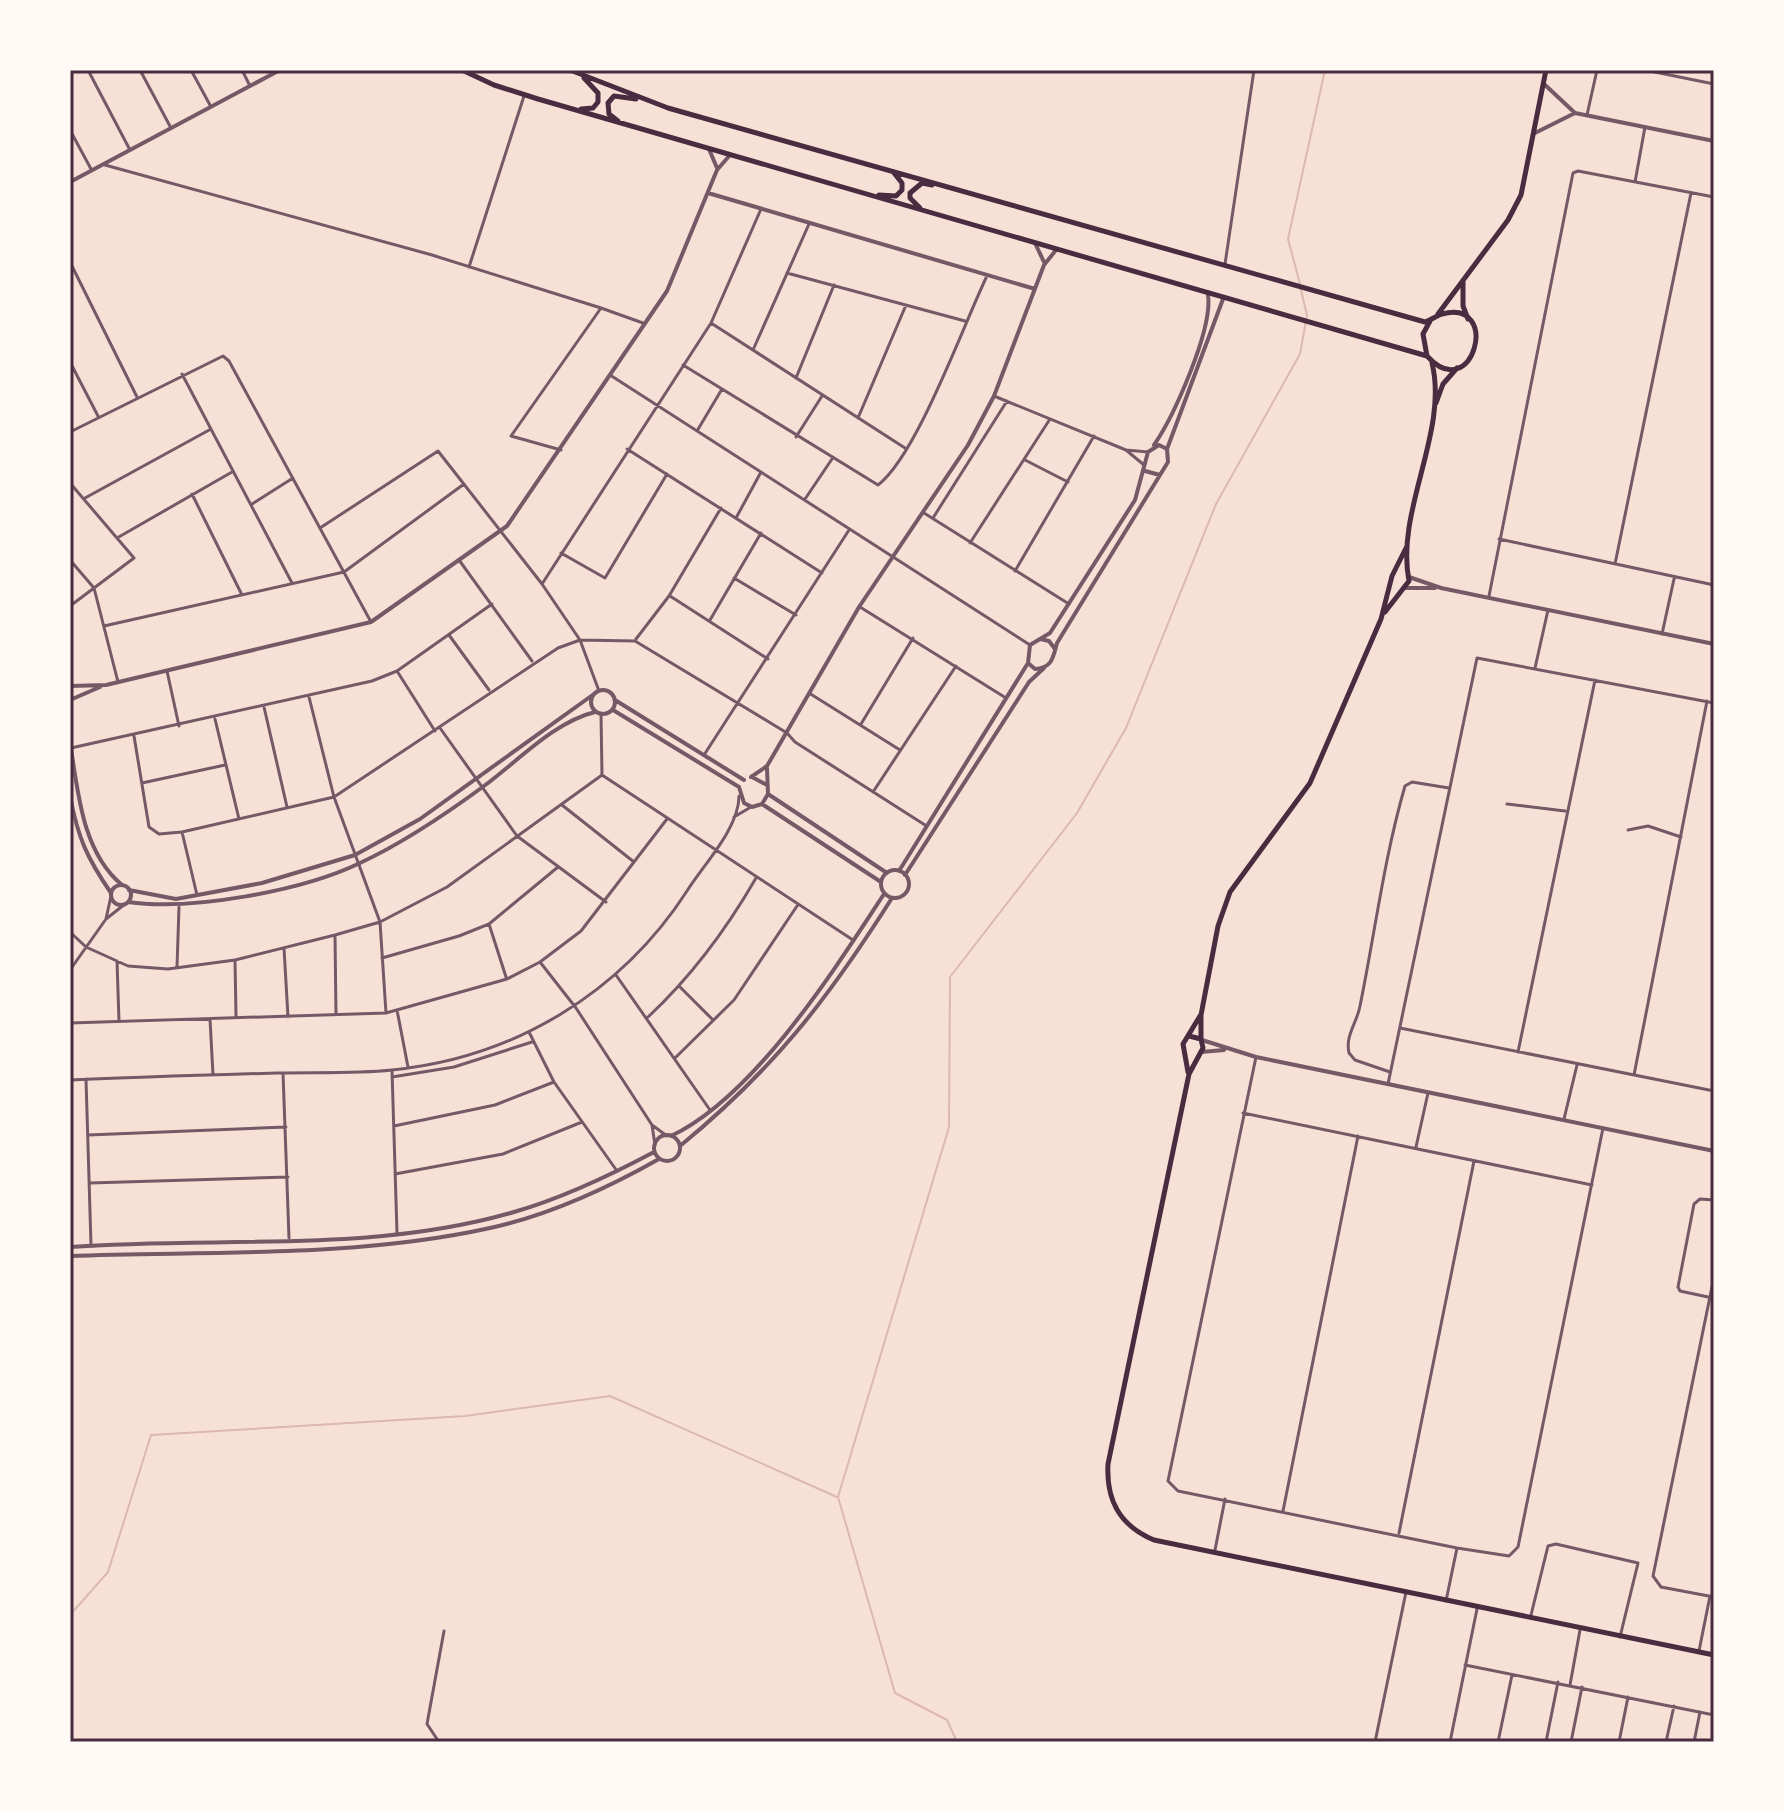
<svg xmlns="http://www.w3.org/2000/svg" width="1784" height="1812" font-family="'Golos Text',sans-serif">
  <rect width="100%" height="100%" fill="#f7e1d7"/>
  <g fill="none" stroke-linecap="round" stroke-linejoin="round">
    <!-- stream -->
    <path stroke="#dcb8b0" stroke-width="2" d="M 1300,284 L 1288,239 L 1325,70
      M 70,1615 L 108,1572 L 151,1435 L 465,1416 L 610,1396 L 837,1497
      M 957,1742 L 947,1720 L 895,1693 L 838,1497 L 949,1127 L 950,977 L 1077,813 L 1126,728 L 1216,504 L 1300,354 L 1307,315 L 1301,290"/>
    <!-- minor -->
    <path stroke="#755966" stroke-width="3" d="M 88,70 L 130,150
      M 140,70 L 171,128
      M 191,70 L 210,105
      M 242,70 L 250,86
      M 1645,70 L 1714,84
      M 1587,115 L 1597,70
      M 70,130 L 91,169
      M 105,165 L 432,255 L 601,308
      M 1635,182 L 1645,127
      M 70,262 L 137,397
      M 1225,264 L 1254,70
      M 469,267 L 524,96
      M 787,273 L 965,321
      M 711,323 L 905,448
      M 753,350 L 809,224
      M 70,362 L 98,416
      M 683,365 L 878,485 C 917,455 963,326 986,278
      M 182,374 L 292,583
      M 610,375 L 1030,645
      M 796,378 L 834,285
      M 994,396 L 1126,450 L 1148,452
      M 858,418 L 906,305
      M 697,431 L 722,389
      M 70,432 L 223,356 L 229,361 L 371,622
      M 796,437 L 822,396
      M 627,449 L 822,573
      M 561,450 L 511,436 L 601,308 L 643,323
      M 1126,450 L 1144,465
      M 1025,460 L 1068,482
      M 70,483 L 134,558 L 70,606
      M 192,494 L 242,595
      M 85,498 L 211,429
      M 805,499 L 832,459
      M 252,504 L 293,478
      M 924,513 L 1069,604
      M 736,518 L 761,472
      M 933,518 L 1007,401
      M 320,528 L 438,451 L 542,584 L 580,640 L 599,691
      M 117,538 L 232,472
      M 1499,539 L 1714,585
      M 970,543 L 1050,419
      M 561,553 L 605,578 L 667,474
      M 70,560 L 94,588 L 118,682
      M 459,560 L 532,661
      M 1615,564 L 1691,193
      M 1015,571 L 1094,436
      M 734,578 L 796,615
      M 542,584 L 711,323 L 761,209
      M 670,596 L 768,659
      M 1489,596 L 1573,173 L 1578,171 L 1714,197
      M 860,607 L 1006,698
      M 710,620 L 761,533
      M 104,626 L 344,572 L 464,484
      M 1662,634 L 1674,579
      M 449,635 L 489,690
      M 636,639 L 669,596 L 721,508
      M 1535,668 L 1548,610
      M 167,671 L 179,726
      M 397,671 L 435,731
      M 809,693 L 900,750
      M 309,697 L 334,797 L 380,922 L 386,1013
      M 264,707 L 287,807
      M 601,714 L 602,775
      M 215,719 L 239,819
      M 861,724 L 913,638
      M 440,728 L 517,836 L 606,902
      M 134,736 L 149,827 L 159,834 L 182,832 L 334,797 L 558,648 L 580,640 L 635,641 L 787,733 L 795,742 L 925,825
      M 71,748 L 372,681 L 397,671 L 492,604
      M 704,755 L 849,530
      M 602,775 L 853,940
      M 142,783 L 225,765
      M 873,792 L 956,666
      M 1507,804 L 1565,811
      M 562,805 L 634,862
      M 734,817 L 751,807
      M 1628,830 L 1648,826 L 1681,837
      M 182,832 L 197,895
      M 106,919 L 111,896
      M 489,924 L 506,977
      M 70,932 L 86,947 L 128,966 L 168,969 L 235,960 L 335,935 L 380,922 L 447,887 L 602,775
      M 335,935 L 336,1015
      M 284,948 L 288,1017
      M 382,958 L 459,936 L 489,924 L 558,867
      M 235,960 L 236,1016
      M 117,961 L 119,1021
      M 540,962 L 576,1008 L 652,1125 L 667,1136
      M 177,967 L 179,907
      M 70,970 L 106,919 L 125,904
      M 616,975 L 710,1110
      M 679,986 L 713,1020
      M 397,1010 L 408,1067
      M 648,1017 C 691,977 726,930 756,878
      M 210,1019 L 213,1075
      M 70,1023 L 386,1013 L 507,979 L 540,962 L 581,931 L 667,819
      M 1400,1028 L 1714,1091
      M 529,1032 L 554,1082 L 617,1171
      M 1518,1052 L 1595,680
      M 1256,1057 L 1168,1481 L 1178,1491 L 1457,1548
      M 675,1058 L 734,1000 L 797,906
      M 392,1070 L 397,1233
      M 1390,1072 L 1355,1060 L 1349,1053 C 1345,1035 1357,1023 1360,1006 C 1375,933 1384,858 1405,786 L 1412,782 L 1449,788
      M 283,1073 L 289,1238
      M 1634,1075 L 1707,701
      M 392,1077 L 454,1067 L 532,1042
      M 86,1079 L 91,1245
      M 70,1080 C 139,1077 208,1075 276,1073 C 315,1072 354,1074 392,1070 C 514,1058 621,993 687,891 C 704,864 739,828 739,796
      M 1388,1084 L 1477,658 L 1714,703
      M 1243,1113 L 1592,1185
      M 1564,1119 L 1577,1065
      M 652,1125 L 655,1145
      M 394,1126 L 495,1105 L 554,1082
      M 88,1135 L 286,1127
      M 1416,1147 L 1428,1093
      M 395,1174 L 503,1154 L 582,1122
      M 90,1183 L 288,1177
      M 1714,1277 L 1653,1576 L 1661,1587 L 1714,1597
      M 1708,1297 L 1680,1291 L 1678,1287 L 1694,1204 L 1700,1199 L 1714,1200
      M 1283,1511 L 1358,1136
      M 1399,1533 L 1474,1161
      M 1215,1550 L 1225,1499
      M 1446,1601 L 1457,1548 L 1509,1556 L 1518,1547 L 1603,1128
      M 1531,1615 L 1548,1546 L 1556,1544 L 1638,1563 L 1620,1637
      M 1699,1651 L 1710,1596
      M 1465,1665 L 1714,1715
      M 1570,1685 L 1580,1630
      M 439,1742 L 427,1724 L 444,1631
      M 1375,1742 L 1406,1592
      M 1450,1742 L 1477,1609
      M 1498,1742 L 1512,1675
      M 1546,1742 L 1558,1682
      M 1571,1742 L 1582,1687
      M 1619,1742 L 1628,1697
      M 1666,1742 L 1674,1706
      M 1694,1742 L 1700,1712"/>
    <!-- tertiary -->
    <path stroke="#755966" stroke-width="4" d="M 1543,83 L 1575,113 L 1714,141
      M 1535,133 L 1575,113
      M 709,149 L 717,168
      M 70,182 L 280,70
      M 708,193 L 1035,289
      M 1035,243 L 1044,262
      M 1154,445 C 1174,416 1213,329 1208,295
      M 1167,449 L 1223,299
      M 1409,577 L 1441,588 L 1714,644
      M 1406,588 L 1435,588
      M 1040,639 L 1050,633 L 1135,500 L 1148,452 L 1159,445 L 1167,449 L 1168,462 L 1160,475 L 1145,471
      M 1055,649 L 1049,641 L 1040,639 L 1030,645 L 1028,663 L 1035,669 C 1052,668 1053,658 1057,643 L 1160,475
      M 70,686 L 106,685 L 371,622 L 507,526 L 667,291 L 717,170 L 730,155
      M591 702a12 12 0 1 1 24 0a12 12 0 1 1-24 0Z
      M 70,700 L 100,687
      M 615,700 L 744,780
      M 613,710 L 739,787
      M 70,742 C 78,792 82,852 122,885
      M 751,777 L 767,766 L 859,607 L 968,445 L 994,396 L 1044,265 L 1056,250
      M 752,777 L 767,785
      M 739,787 L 744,803 L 752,807 L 762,804 L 768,794 L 767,768
      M 768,794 L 887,873
      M 70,796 C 78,838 87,858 111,893
      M 762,804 L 881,882
      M881 884a14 14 0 1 1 28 0a14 14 0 1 1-28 0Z
      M 899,871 L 1028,663
      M 905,875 L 1029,682 L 1044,668
      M111 895a10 10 0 1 1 20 0a10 10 0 1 1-20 0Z
      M 129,890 L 176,899 L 262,883 L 355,855 L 420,819 L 594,694
      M 128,902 C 191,911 302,891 360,863 C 403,843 446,814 484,786 C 518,761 554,722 595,712
      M 1202,1040 L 1256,1057 L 1714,1151
      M 1201,1052 L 1224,1050
      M654 1148a13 13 0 1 1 26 0a13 13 0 1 1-26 0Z
      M 671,1136 C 754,1097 835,969 884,894
      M 680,1146 C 774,1069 828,999 892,898
      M 70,1247 C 216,1236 371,1254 514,1212 C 563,1198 609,1176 654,1152
      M 70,1256 C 209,1251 354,1258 490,1228 C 550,1215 606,1189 659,1159"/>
    <!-- secondary -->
    <path stroke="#4a2c40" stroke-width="5" d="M 462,70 L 494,85 L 538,99 L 1427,356
      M 570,70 L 668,108 L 1425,322 C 1431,320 1436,316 1442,314 C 1502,298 1473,407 1427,356 L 1423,334 L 1430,321
      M 581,109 L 593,108 L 598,102 L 598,93 L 584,78
      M 618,121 L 609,114 L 608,103 L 614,96 L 636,99
      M 879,195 L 896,196 L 902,190 L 902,183 L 894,173
      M 920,208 L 910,198 L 910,193 L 922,183 L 932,185
      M 1463,282 L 1463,306 L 1468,319
      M 1438,314 L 1508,220 L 1521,195 L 1546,70
      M 1436,403 L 1443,384 L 1457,368
      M 1385,612 L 1409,581 C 1395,511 1449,432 1432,363
      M 1189,1036 L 1201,1039 L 1203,1048 L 1189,1074 L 1108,1464 C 1106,1501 1120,1526 1154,1540 L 1714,1655
      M 1201,1039 L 1201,1015 L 1218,926 L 1230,892 L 1310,783 L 1381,619 L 1392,576 L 1407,546
      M 1188,1072 L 1183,1044 L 1200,1016"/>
  </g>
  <!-- border -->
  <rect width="1784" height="1812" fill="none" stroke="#fffaf5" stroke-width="144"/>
  <rect x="72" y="72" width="1640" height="1668" fill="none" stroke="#4a2c40" stroke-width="3"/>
</svg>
